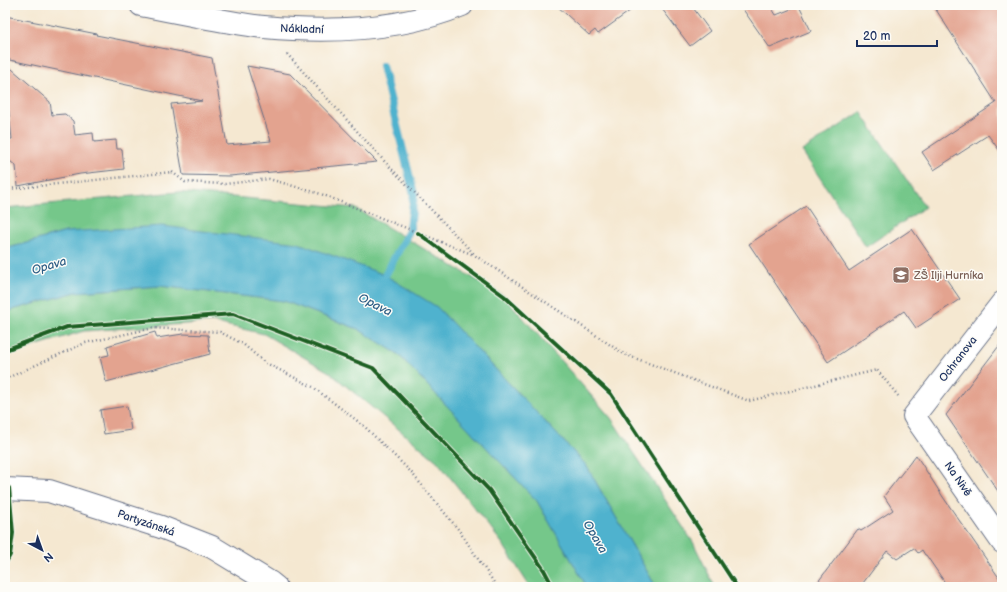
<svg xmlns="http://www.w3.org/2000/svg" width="1007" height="592" font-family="'Balsamiq Sans',sans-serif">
  <rect width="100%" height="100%" fill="#fdfcf7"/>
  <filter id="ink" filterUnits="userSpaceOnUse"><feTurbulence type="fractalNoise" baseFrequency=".025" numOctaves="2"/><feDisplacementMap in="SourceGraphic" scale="8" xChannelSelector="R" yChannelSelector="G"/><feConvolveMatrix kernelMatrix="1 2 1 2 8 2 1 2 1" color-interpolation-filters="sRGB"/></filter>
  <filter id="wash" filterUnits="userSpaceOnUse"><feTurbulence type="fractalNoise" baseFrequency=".012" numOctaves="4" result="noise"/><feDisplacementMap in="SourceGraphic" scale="16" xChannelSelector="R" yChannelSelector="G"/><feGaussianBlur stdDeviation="0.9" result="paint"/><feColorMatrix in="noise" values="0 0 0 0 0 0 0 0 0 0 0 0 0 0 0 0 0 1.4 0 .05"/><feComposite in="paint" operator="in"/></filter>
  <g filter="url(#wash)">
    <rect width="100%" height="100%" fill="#f5e8d1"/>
    <!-- green -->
    <path fill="#75c78a" stroke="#487b74" d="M 861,112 L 925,207 L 866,247 L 802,151 Z
      M 177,192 L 355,208 L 504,296 L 611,418 L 693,542 L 715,587 L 656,587 L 586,465 L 437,307 L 66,232 L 5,249 L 5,208 Z
      M 160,286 L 284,301 L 358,329 L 398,354 L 537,501 L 587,587 L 530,587 L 502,543 L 437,461 L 329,372 L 264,334 L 212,322 L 84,331 L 5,355 L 5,312 L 76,292 Z"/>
    <!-- water -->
    <path fill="#4fb2ce" stroke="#357096" d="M 162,226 L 298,243 L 385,275 L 437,307 L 586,465 L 656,587 L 587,587 L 537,501 L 398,354 L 358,329 L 284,301 L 160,286 L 76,292 L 5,312 L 5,249 L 66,232 Z"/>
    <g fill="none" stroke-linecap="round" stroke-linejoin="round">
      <!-- stream -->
      <path stroke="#4fb2ce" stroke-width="8" d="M 380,285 L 410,229 L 414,194 L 382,66"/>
    </g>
    <g id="blocks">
      <!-- building -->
      <path fill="#e3a38f" d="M 556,5 L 638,5 L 598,34 L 595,30 L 589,35 Z
        M 659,5 L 691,5 L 710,31 L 690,46 Z
        M 740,5 L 770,5 L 776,15 L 799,6 L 811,31 L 770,48 Z
        M 933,5 L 1002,5 L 1002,154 L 988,135 L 934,170 L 922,152 L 996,103 Z
        M 5,16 L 97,34 L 96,35 L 212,58 L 227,145 L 271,141 L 247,66 L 290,74 L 377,162 L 230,176 L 183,175 L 171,104 L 202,101 L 5,59 Z
        M 5,63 L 50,102 L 52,115 L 65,114 L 73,121 L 75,135 L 93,133 L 94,142 L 116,140 L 117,149 L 122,149 L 124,169 L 80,174 L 18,186 L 16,166 L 5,157 L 5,139 L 12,139 L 5,79 Z
        M 806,206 L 849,271 L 912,229 L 960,299 L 916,328 L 904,311 L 828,362 L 749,244 Z
        M 155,332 L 157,338 L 183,334 L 208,335 L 210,354 L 106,382 L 100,357 L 109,355 L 107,346 Z
        M 1002,342 L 1002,497 L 946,415 Z
        M 127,406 L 131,430 L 104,434 L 100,410 Z
        M 916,455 L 943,497 L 1002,582 L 1002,587 L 948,587 L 926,555 L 925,555 L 922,550 L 918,553 L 914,548 L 897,559 L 887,551 L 860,587 L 814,587 L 858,529 L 861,531 L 893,510 L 884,496 Z"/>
    </g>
  </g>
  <g filter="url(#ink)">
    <use href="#blocks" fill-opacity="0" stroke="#677086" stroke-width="1"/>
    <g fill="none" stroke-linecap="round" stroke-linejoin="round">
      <!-- minor casing -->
      <g stroke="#677086" stroke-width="24">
        <path id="minor" d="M 141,5 C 171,11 200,17 231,22 C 242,24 253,26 264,27 C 330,33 400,31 462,5
          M 1002,303 L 914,416 L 1002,542
          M 5,489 L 49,491 L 161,527 L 212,547 L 271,583 L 276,587"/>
      </g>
      <!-- path -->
      <path stroke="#677086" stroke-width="2.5" stroke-dasharray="1 3" stroke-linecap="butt" d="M 287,54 L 386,163 L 476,256 L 624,354 L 749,401 L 877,370 L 899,397
        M 5,189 L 9,189 L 172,172 L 185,182 L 225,184 L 269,179 L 321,194 L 474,255
        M 5,379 L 85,343 L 153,328 L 220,332 L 243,344 L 264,362 L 313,387 L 364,426 L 410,471 L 458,529 L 497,587"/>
      <!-- minor -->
      <use href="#minor" stroke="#fff" stroke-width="22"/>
      <!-- cycleway casing -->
      <g stroke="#fdfcf7" stroke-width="6">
        <path id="cycleway" d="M 418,233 L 504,296 L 611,394 L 737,587
          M 5,350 L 67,327 L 233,314 L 373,368 L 489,490 L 544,570 L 553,587
          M 5,489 L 9,488 L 13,533 L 10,555 L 5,564"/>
      </g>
      <!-- cycleway -->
      <use href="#cycleway" stroke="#1b5e20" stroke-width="4"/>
    </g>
  </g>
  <!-- icons -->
  <defs>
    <g id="school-square" transform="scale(0.9)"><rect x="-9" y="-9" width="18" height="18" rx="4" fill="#8d6e63" stroke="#fdfcf7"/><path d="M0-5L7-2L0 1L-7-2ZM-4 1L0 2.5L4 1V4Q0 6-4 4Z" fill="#fff"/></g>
  </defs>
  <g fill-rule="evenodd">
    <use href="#school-square" x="901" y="275"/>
  </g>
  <g text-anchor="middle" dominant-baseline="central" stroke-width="3" stroke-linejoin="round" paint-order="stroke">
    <!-- street labels -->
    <g font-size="11" fill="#1b2f5e" stroke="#fdfcf7">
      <text transform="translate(302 29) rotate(2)">Nákladní</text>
      <text transform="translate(958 359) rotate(-52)">Ochranova</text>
      <text transform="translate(958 479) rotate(55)">Na Nivě</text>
      <text transform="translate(146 523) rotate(19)">Partyzánská</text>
    </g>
    <!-- education labels -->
    <g font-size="11" fill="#785e54" stroke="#fdfcf7" text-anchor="start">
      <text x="914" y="275">ZŠ Ilji Hurníka</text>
    </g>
    <!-- water labels -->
    <g font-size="12" font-style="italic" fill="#2d5d85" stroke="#fdfcf7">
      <text transform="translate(49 266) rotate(-16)">Opava</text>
      <text transform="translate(375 305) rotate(27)">Opava</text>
      <text transform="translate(595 537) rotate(60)">Opava</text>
    </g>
  </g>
  <!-- margin -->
  <rect width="1007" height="592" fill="none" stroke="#fdfcf7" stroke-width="20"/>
  <!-- north arrow -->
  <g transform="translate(42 550) rotate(139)" stroke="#fdfcf7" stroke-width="3" paint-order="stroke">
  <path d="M0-3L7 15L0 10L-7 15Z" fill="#1b2f5e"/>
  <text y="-6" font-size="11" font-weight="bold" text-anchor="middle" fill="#1b2f5e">N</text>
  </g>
  <!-- scale -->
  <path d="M857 40v6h80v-6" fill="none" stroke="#1b2f5e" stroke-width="2"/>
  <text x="863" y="40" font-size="12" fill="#1b2f5e" stroke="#fdfcf7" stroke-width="3" paint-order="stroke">20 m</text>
</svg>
